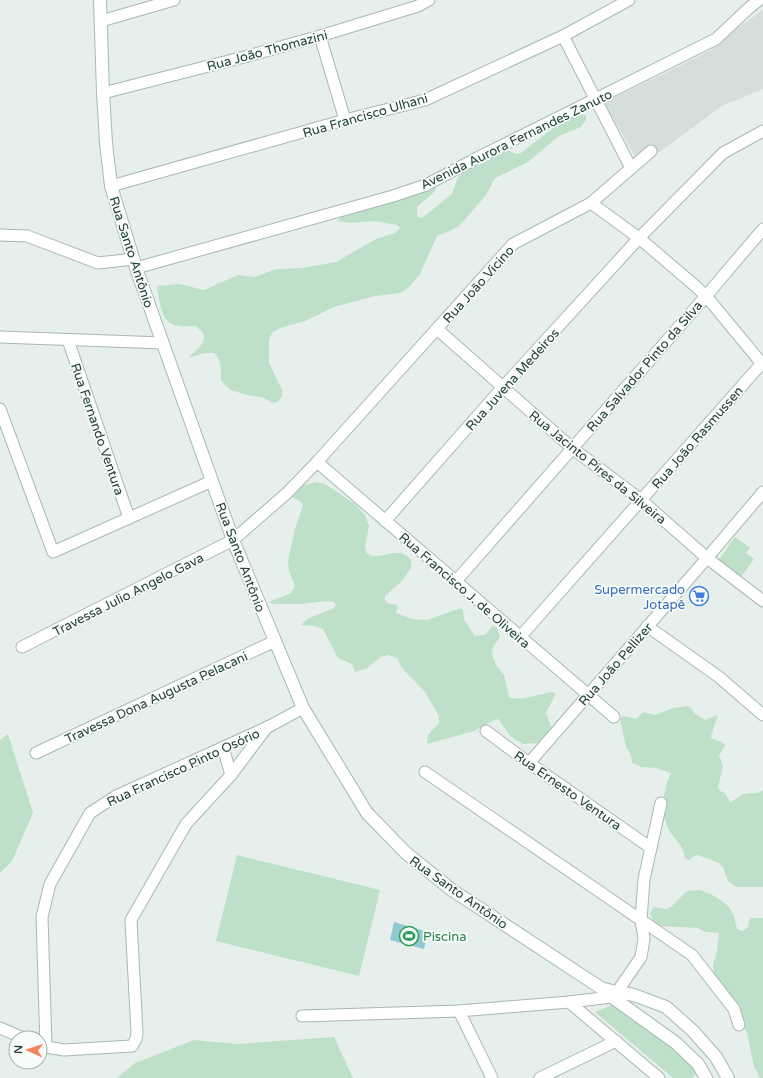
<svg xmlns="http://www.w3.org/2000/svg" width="763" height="1078" viewBox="0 0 763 1078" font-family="'Varela Round',sans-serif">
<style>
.built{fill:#d4dfda}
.green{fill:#bfe0c8}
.water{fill:#8ec9d4}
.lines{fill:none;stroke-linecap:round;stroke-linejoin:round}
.street-casing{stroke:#a8b8b2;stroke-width:13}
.secondary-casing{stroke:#a4bbb3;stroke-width:14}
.street{stroke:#fff;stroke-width:11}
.secondary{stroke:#fff;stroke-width:12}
.labels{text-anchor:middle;stroke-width:3.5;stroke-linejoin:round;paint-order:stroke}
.street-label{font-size:13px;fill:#24423a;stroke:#f7fbf9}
.shop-label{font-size:13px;fill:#366cbe;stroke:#f7fbf9;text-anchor:end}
.leisure-label{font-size:13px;fill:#27864d;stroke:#f7fbf9;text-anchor:start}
</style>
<rect width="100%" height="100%" fill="#e6efeb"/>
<polygon class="built" points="763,10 763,89 722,106 658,153 653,146 636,158 604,102 659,76 711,50 739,27"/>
<g class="green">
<path d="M579,114L586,115V120L581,127L559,136L528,162L495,178L486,195L460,225L452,230L437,236L420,274L406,290L400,293L375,296L334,307L305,321L280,328L273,332L269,339V363L282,390V396L278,402L272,403L262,397L247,395L231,390L221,381C221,371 222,360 214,353H204L188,358C194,352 208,342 203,333C201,331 198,328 196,326C189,326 180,327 174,325C160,320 159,298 157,286L179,284L204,290L238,275L255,277L276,269L302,268L336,262L376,239L395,233L400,228L397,225L374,221L351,223L337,221L341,217L406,197L438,184L435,191L417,207V216L422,218L452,194L458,177L467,169L483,163L496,152L504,148L516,154L521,153L562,121Z"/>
<path d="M292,482L301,486L316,482L325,484L355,504L365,515L369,526L365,547L367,554C369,554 371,556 374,556C388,557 399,546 411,560V568L403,580L385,596V600L387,603L398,605L396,613L412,619L427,620L461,608L463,610L464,620L475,636L485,635L492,626L497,627L500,637L493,647L492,654L496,665L504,675L509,697C517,702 541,694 550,692L555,693V695L546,713L552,729L551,734L537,743L523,744L510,736L499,720L496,719L474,731L427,744L428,735L439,723V716L425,692L402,668L397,658L388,655L381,657L367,668L355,672L352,664L338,658L323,629L314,626L301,625L307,619L334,608L336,605L334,602L326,601L302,604H273L269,602L291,593L295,586L289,571L288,561L295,529L303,505L300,501L288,495Z"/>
<polygon points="735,537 750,548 746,553 754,559 740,578 718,561"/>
<path d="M687,706L691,708L695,714L705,720L718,715L711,736L712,739L722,742L725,745L719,756L723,766L718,787L720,791L725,793L730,802C737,800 739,795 744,794C751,792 757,795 763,790V887H736L728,881L723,867L719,863L698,855L694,856L689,860L685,858C684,854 683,850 681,846C677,840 671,835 668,828C660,811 663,790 671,773L656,768L641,767L632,763L631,755L626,747L620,719L624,716L636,719L643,712L655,715L673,708Z"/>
<polygon points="8,734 33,813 12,861 0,873 0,740"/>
<polygon points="237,855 380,890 359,976 216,941"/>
<path d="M700,890C713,894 729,903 734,916C735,920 736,925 737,929L743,931L748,927L750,918H763V1078H760L754,1066L747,1033L714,973L713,965L717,951L719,933L705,932L698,928L661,926L653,921L650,913L654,907L665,909L670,908L687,891Z"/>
<polygon points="612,1005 652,1032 698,1071 692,1078 673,1078 595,1012"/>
<polygon points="334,1037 353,1078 117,1078 135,1063 194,1040 237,1044"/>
</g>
<polygon class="water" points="394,922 428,932 424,949 390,940"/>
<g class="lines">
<defs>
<g id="street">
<polyline points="101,21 174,0"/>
<polyline points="320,36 345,120"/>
<polyline points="563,36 631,168"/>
<polyline points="103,93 244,57 320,36 418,6 429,0"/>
<polyline points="111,186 345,120 425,100 563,36 629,0"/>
<polyline points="591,203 639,238 693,284 706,296 763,365"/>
<polyline points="0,235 27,236 98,263 134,259"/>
<polyline points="136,268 393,196 426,185 477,158 716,39 750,7 759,0"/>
<polyline points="437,329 572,448 641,500 707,558 763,601"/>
<polyline points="0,337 163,343"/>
<polyline points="68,340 129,518"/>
<polyline points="0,409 53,552 212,481"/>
<polyline points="317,462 614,717"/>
<polyline points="385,521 503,387 639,238 723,153 763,131"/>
<polyline points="456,581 706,296 763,229"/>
<polyline points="647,626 719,677 763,715"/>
<polyline points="520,637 763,362"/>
<polyline points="22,647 233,540 287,493 317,462 513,244 591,203 651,151"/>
<polyline points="486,731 529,763 651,848"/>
<polyline points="223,747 231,775"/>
<polyline points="36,753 275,641"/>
<polyline points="529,763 707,558 763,492"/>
<polyline points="425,772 692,955 734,1009 739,1025"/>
<polyline points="569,1002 659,1078"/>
<polyline points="459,1011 492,1078"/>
<polyline points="302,1016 459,1011 569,1002 612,997 617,992 641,957 644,939 641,920 644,879 661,803"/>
<polyline points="0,1028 23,1038"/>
<polyline points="40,1045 46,1047 64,1050 132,1046 136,1039 137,1033 131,920 186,824 231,775 267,727"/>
<polyline points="46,1047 42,917 50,884 90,813 116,796 268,727 303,708"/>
<polyline points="540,1078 616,1041"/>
</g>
<g id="secondary">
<polyline points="100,0 103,93 106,143 111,186 136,268 233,540 303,708 367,813 406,853 452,890 601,988 612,997 676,1043 698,1064 706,1078"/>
<polyline points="604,989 617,992 634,995 666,1007 693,1031 716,1057 728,1078"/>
</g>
</defs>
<use href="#street" class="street-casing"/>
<use href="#secondary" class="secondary-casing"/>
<use href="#street" class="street"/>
<use href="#secondary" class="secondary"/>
</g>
<defs>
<symbol id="supermarket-ring" viewBox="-11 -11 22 22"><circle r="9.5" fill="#f7fbf9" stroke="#3f7fe0" stroke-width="1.5"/><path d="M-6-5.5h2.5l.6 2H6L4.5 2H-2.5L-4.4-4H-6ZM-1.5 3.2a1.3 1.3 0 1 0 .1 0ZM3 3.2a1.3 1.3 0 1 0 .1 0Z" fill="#3f7fe0"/></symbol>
<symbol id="stadium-ring" viewBox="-11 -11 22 22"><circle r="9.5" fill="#f7fbf9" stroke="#2e9e5b" stroke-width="1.5"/><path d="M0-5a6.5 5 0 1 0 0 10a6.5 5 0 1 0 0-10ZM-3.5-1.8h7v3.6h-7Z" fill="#2e9e5b"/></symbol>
</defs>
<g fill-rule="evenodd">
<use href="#supermarket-ring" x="688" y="585" width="22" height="22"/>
<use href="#stadium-ring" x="398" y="925" width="22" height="22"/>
</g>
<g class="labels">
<g class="street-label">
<text transform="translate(267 50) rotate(-15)" y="5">Rua João Thomazini</text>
<text transform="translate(365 115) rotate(-16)" y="5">Rua Francisco Ulhani</text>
<text transform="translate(516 139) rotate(-26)" y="5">Avenida Aurora Fernandes Zanuto</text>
<text transform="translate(132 252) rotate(72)" y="5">Rua Santo Antônio</text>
<text transform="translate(478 284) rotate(-48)" y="5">Rua João Vicino</text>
<text transform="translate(644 366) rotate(-49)" y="5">Rua Salvador Pinto da Silva</text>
<text transform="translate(512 379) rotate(-48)" y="5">Rua Juvena Medeiros</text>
<text transform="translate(98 429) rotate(71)" y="5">Rua Fernando Ventura</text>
<text transform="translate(697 437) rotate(-49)" y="5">Rua João Rasmussen</text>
<text transform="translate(598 467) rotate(39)" y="5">Rua Jacinto Pires da Silveira</text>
<text transform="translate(241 557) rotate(69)" y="5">Rua Santo Antônio</text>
<text transform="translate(465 590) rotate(41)" y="5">Rua Francisco J. de Oliveira</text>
<text transform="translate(128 594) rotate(-27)" y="5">Travessa Julio Angelo Gava</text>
<text transform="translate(615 664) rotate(-49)" y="5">Rua João Pellizer</text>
<text transform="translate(156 697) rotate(-25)" y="5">Travessa Dona Augusta Pelacani</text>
<text transform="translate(183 767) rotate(-25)" y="5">Rua Francisco Pinto Osório</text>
<text transform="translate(568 790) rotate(35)" y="5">Rua Ernesto Ventura</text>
<text transform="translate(459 892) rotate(35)" y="5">Rua Santo Antônio</text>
</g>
<g class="shop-label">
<text x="685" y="594">Supermercado<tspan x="685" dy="15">Jotapê</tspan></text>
</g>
<g class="leisure-label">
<text x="423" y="941">Piscina</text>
</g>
</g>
<g transform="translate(28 1050) rotate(273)"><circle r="19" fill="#f7fbf9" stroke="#a3b1ad"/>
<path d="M0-3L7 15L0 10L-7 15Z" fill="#f4845f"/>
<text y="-6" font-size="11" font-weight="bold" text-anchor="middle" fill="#24423a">N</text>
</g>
</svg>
